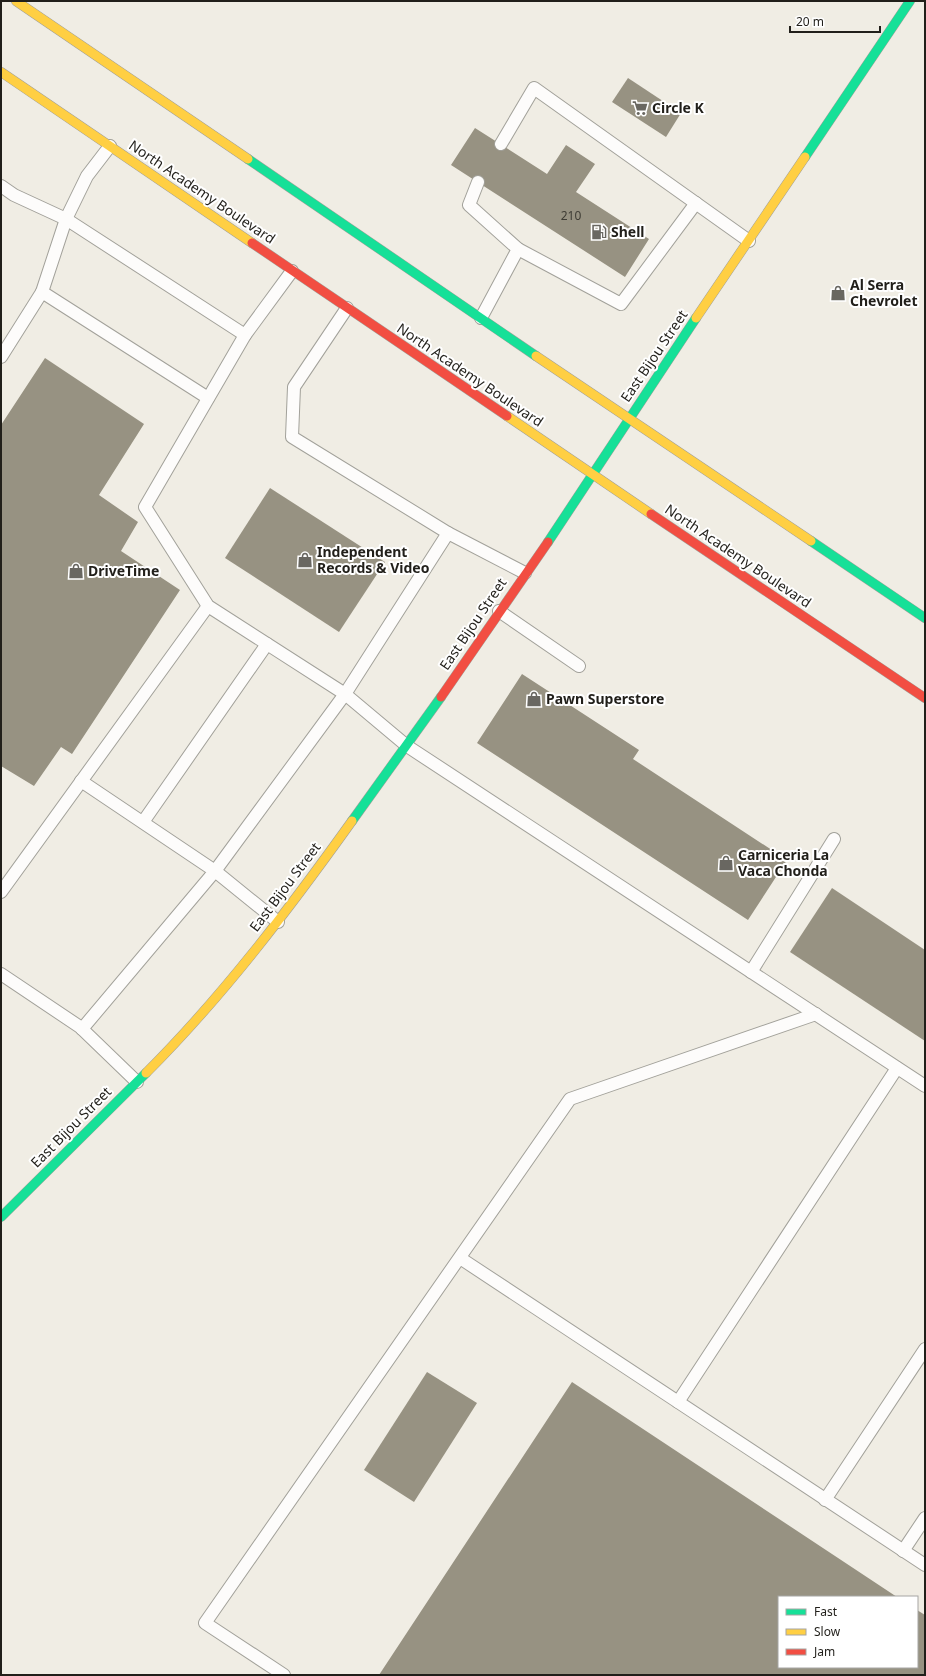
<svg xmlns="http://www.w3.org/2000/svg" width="926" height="1676" viewBox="0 0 926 1676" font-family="'Noto Sans',sans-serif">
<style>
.building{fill:#979282}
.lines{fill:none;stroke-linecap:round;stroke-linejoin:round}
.lane-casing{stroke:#a2a19a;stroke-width:14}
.fast-casing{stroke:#a2a19a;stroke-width:10}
.slow-casing{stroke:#a2a19a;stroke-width:10}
.jam-casing{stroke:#a2a19a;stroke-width:10}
.lane{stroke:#fdfcfb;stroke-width:12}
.fast{stroke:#16e098;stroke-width:9}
.slow{stroke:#ffcf43;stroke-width:9}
.jam{stroke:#f24e42;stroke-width:9}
.labels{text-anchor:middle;stroke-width:4;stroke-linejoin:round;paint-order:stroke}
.number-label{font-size:12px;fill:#3e3c34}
.poi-label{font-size:14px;font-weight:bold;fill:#211f1a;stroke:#fff;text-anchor:start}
.street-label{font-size:14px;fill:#211f1a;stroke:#fff}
</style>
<rect width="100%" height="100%" fill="#f0ede4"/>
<g class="building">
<polygon points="628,78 681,113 666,137 612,102"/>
<polygon points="475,128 547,174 566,145 595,164 576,192 649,239 625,277 451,165"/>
<polygon points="45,358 144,424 99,495 138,522 121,551 180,590 72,754 61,747 34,786 1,766 1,425"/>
<polygon points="270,488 385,562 339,632 225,558"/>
<polygon points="522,674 639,750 633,759 787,860 748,920 477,743"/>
<polygon points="832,888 925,950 925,1041 790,952"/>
<polygon points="427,1372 477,1403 414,1502 364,1470"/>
<polygon points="572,1382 897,1597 779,1597 779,1667 917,1667 917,1610 925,1615 925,1675 379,1675"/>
</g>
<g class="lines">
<defs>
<g id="lane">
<polyline points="501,144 534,88 749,241"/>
<polyline points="478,182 469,205 518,249 481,318"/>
<polyline points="1,186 14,195 66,219 87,176 110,146"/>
<polyline points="518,249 621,304 696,203"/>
<polyline points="42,292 66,219 245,335 292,271"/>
<polyline points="245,335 145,507 208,606 345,694 448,533 292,437 294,387 347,308"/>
<polyline points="1,357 42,292 208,398"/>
<polyline points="448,533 525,573"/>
<polyline points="499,611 579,666"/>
<polyline points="81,781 215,871 82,1029"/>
<polyline points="143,822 267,644"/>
<polyline points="1,892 208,606"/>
<polyline points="278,922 215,871 345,694 407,746 925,1086"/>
<polyline points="751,972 834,839"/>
<polyline points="1,974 80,1027 137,1082"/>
<polyline points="460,1258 925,1565"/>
<polyline points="678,1402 897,1068"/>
<polyline points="825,1500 925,1349"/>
<polyline points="903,1551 925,1518"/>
<polyline points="284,1675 205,1623 570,1099 816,1014"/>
</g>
<g id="fast">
<polyline points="805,157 910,1"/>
<polyline points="248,159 536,356"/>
<polyline points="811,541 925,618"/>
<polyline points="548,542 696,318"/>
<polyline points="352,821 441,697"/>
<polyline points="1,1217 146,1073"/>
</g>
<g id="slow">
<polyline points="16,1 248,159"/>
<polyline points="1,72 252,243"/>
<polyline points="696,318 805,157"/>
<polyline points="536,356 811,541"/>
<polyline points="507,416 651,514"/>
<path d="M146,1073C223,996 289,909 352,821"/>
</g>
<g id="jam">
<polyline points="252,243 507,416"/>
<polyline points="651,514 925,698"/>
<polyline points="441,697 548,542"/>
</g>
</defs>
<use href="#lane" class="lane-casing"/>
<use href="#fast" class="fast-casing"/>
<use href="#slow" class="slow-casing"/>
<use href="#jam" class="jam-casing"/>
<use href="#lane" class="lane"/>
<use href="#fast" class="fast"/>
<use href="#slow" class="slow"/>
<use href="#jam" class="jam"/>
</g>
<defs>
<symbol id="supermarket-bare" viewBox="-9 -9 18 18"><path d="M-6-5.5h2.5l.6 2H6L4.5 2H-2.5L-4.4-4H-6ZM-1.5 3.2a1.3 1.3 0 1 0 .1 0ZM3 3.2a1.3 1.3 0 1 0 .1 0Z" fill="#696761" stroke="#fff" stroke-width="2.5" paint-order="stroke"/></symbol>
<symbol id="fuel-bare" viewBox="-9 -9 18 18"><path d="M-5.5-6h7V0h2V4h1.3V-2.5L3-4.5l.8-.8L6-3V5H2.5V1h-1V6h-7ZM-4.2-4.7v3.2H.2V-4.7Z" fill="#696761" stroke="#fff" stroke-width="2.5" paint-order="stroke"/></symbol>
<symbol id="shop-bare" viewBox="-9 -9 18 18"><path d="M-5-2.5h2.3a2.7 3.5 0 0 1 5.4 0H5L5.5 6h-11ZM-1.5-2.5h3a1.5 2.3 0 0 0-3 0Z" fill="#696761" stroke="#fff" stroke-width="2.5" paint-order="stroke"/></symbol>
</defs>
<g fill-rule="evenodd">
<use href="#supermarket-bare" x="629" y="97" width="22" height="22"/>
<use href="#fuel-bare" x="588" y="221" width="22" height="22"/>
<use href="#shop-bare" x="827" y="282" width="22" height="22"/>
<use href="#shop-bare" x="294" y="549" width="22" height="22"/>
<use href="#shop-bare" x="65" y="560" width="22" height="22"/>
<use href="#shop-bare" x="523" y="688" width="22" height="22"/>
<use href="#shop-bare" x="715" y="852" width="22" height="22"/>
</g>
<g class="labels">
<g class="number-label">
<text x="571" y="220">210</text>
</g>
<g class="poi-label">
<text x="652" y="113">Circle K</text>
<text x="611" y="237">Shell</text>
<text x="850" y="290">Al Serra<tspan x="850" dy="16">Chevrolet</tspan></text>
<text x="317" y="557">Independent<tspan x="317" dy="16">Records &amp; Video</tspan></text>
<text x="88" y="576">DriveTime</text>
<text x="546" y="704">Pawn Superstore</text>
<text x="738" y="860">Carniceria La<tspan x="738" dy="16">Vaca Chonda</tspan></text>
</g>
<g class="street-label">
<text transform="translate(202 192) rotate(34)" y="5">North Academy Boulevard</text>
<text transform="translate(654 356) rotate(-56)" y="5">East Bijou Street</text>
<text transform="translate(470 375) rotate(34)" y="5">North Academy Boulevard</text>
<text transform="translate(738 556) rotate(34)" y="5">North Academy Boulevard</text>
<text transform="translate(473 624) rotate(-56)" y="5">East Bijou Street</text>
<text transform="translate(285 887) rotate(-53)" y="5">East Bijou Street</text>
<text transform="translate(71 1127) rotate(-45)" y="5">East Bijou Street</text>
</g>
</g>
<rect width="926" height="1676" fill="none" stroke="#211f1a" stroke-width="4"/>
<rect x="778" y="1596" width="140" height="72" fill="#ffffff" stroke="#a6a5a3"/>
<rect x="786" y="1609" width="20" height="6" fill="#16e098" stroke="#a6a5a3"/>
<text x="814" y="1616" font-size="12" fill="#211f1a">Fast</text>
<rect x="786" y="1629" width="20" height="6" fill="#ffcf43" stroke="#a6a5a3"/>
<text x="814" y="1636" font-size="12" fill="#211f1a">Slow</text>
<rect x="786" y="1649" width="20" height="6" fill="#f24e42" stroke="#a6a5a3"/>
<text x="814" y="1656" font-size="12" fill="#211f1a">Jam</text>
<path d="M790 26v6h90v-6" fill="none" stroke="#211f1a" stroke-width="2"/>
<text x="796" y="26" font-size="12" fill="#211f1a" stroke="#ffffff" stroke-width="3" paint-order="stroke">20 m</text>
</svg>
